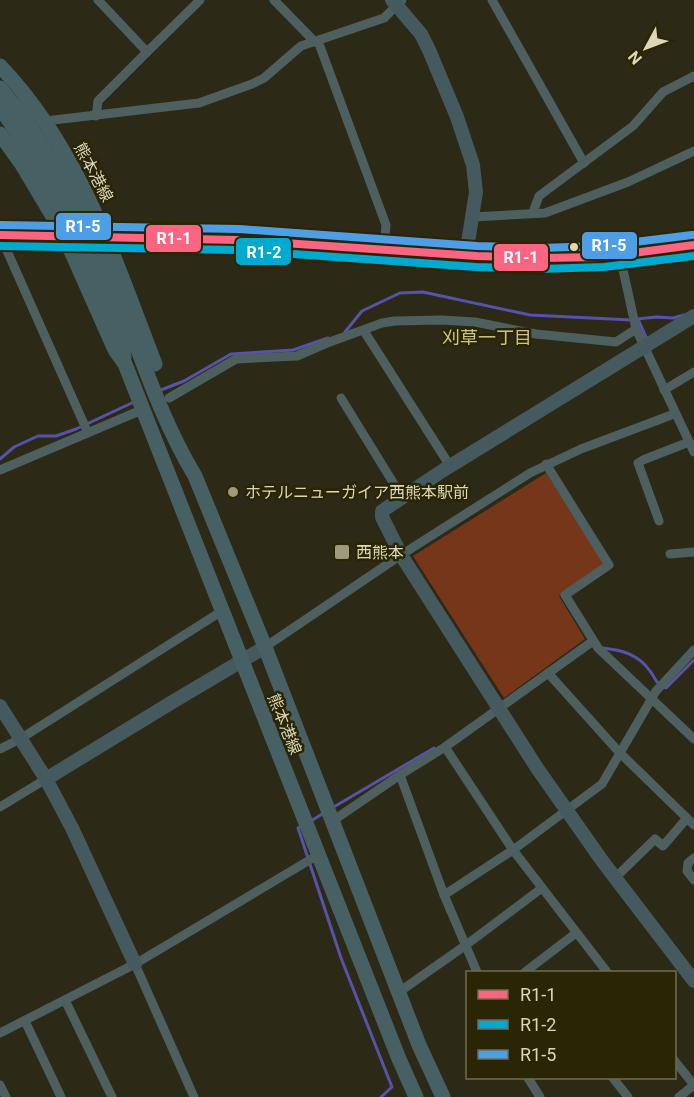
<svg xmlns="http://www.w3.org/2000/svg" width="694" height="1097" viewBox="0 0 694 1097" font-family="Roboto,'Noto Sans JP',sans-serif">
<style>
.green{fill:#75361a}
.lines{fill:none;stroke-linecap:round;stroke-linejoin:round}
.stream{stroke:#5653aa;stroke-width:3}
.street{stroke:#4d5f5f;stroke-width:9}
.secondary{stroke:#455a5e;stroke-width:14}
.primary{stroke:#466064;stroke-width:15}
.bus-1-casing{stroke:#2a2504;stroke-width:12}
.bus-2-casing{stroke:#2a2504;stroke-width:12}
.bus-3-casing{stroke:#2a2504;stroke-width:12}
.bus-1{stroke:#fa6682;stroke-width:8}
.bus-2{stroke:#00a9ce;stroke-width:8}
.bus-3{stroke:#4d9ee5;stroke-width:8}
.bus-dot{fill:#dbd7b8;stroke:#2a2504;stroke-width:2}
.poi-dot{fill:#9e9a7f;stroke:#2a2504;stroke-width:2}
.labels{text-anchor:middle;stroke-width:5;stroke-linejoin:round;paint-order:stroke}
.street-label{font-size:16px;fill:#dbd7b8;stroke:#2a2504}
.poi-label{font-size:16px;fill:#dbd7b8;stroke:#2a2504;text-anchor:start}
.neighbourhood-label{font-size:18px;fill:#cec585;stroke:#2a2504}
.line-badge{stroke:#2a2504;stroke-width:2}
.badge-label{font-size:16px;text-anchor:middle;font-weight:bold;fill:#fff}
</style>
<rect width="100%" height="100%" fill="#2c2916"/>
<polygon class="green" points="546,473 606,565 559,596 585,639 504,698 413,556"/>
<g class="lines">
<g class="stream">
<polyline points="637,319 656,317 673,318 684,315"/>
<polyline points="638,319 646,337"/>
<polyline points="345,332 362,311 400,293 423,292 530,315 631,320"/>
<polyline points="161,390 184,381 231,354 293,350 328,338"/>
<polyline points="0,459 14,447 38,436 56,436 76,429 134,402"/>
<path d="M602,648C622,650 638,654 650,671C657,680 654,682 666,688L694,660"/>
<polyline points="332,808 434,748"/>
<polyline points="311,821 322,814"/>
<polyline points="303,826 298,828 341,958 392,1087 381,1097"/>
</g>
<g class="street">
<polyline points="274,0 315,42"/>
<polyline points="492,0 584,163"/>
<polyline points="318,41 386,225 384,249"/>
<polyline points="147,52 200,0"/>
<polyline points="96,116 98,101 147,52 98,0"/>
<polyline points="45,121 199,103 252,84 264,78 301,46 384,18 402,0"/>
<polyline points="533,212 539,196 633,126 663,92 694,76"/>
<polyline points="472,217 545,213 628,182 694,151"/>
<polyline points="0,235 88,433"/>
<polyline points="620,256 636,329 694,452"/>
<polyline points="364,331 450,466"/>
<polyline points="664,390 694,372"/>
<polyline points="169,398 236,359 297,356 327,343 382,323 395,321 441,320 475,322 536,334 616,342 636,329"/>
<polyline points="341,398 402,497"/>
<polyline points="546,464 609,565 565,595 598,648 694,739"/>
<polyline points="0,470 144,409"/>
<polyline points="659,521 638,463 643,460 689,442"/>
<polyline points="670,554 694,552"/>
<polyline points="265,647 401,555 530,473 581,449 674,414"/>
<polyline points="548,673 619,752 694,825"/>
<polyline points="445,747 513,850 607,972"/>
<polyline points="0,749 20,739 222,611"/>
<polyline points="400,775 444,895 477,972"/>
<polyline points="0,807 46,779"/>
<polyline points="331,822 400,775 445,747 593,641"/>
<polyline points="694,858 688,863 687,871 694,880"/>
<polyline points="615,878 655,839 663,846 687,818"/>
<polyline points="444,895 513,850 602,784 656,691 694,650"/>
<polyline points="135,964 194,1097"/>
<polyline points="525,972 576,933"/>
<polyline points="399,992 466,945 542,888"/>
<polyline points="65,1000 112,1097"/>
<polyline points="25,1021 61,1097"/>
<polyline points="0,1033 135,964 318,855"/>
<polyline points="674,1060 694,1085"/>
<polyline points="528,1078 540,1097"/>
<polyline points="613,1078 628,1097"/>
<polyline points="0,1085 6,1097"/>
<polyline points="679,1097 694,1085"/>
</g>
<g class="secondary">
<polyline points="392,0 421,34 429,50 457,117 473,165 476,192 466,255"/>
<polyline points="0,235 73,235"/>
<polyline points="95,236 316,244 506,258 573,258 620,256 694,245"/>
<polyline points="694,316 442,471 382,511 382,517 401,555 537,768 603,862 694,981"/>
<polyline points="0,706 46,779 72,828 135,964"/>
<polyline points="46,779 174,701 265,647"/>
</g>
<g class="primary">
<path d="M0,66C80,150 114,258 155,364"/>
<path d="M0,88C6,97 14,104 20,112C52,157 79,205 101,255C133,328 154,408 195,476L265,647L419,1045L443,1097"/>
<path d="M0,108C36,157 66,212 92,267C106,296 122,325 124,358"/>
<polyline points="0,134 21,163 64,235 115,350 125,364 399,1059 416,1097"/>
</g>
<defs>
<polyline id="bus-1" points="0,235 238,240 477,256 540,258 603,257 694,245"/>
<polyline id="bus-2" points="0,246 238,250 476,267 540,269 604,267 694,256"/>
<polyline id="bus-3" points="0,225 239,229 477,246 540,248 602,246 692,235"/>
</defs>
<use href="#bus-1" class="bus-1-casing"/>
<use href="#bus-2" class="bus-2-casing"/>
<use href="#bus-3" class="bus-3-casing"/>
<use href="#bus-1" class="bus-1"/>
<use href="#bus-2" class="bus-2"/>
<use href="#bus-3" class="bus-3"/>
</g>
<circle class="bus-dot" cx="574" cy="247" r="5"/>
<g class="poi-dot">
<circle cx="233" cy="492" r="6"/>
<rect x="334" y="544" width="16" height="16" rx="3"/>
</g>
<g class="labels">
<g class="street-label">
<text transform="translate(94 172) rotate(62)" y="6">熊本港線</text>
<text transform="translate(285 724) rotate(68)" y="6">熊本港線</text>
</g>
<g class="poi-label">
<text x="245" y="498">ホテルニューガイア西熊本駅前</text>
<text x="356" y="558">西熊本</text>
</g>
<g class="neighbourhood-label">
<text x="487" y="344">刈草一丁目</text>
</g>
</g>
<g class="line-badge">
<rect x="55" y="212" width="57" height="29" rx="6" fill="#4d9ee5"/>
<rect x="145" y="224" width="57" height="29" rx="6" fill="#fa6682"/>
<rect x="581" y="231" width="57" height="29" rx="6" fill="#4d9ee5"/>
<rect x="235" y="237" width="57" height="29" rx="6" fill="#00a9ce"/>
<rect x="493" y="243" width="56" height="29" rx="6" fill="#fa6682"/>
</g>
<g class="badge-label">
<text x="83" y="232">R1-5</text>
<text x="174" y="244">R1-1</text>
<text x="609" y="251">R1-5</text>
<text x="264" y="258">R1-2</text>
<text x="521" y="263">R1-1</text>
</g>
<rect x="466" y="971" width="210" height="108" fill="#2a2504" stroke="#716c4c" stroke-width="1.5"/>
<rect x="478" y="990" width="30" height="9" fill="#fa6682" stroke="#716c4c" stroke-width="1.5"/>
<text x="520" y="1001" font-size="18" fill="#dbd7b8">R1-1</text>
<rect x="478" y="1020" width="30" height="9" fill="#00a9ce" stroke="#716c4c" stroke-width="1.5"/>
<text x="520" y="1031" font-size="18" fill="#dbd7b8">R1-2</text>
<rect x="478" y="1050" width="30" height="9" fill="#4d9ee5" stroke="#716c4c" stroke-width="1.5"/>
<text x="520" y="1061" font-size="18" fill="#dbd7b8">R1-5</text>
<g transform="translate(646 48) rotate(229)" stroke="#2a2504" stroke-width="4.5" paint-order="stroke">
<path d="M0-4.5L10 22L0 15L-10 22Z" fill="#dbd7b8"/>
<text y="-9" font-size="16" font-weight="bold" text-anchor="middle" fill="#dbd7b8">N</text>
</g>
</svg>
